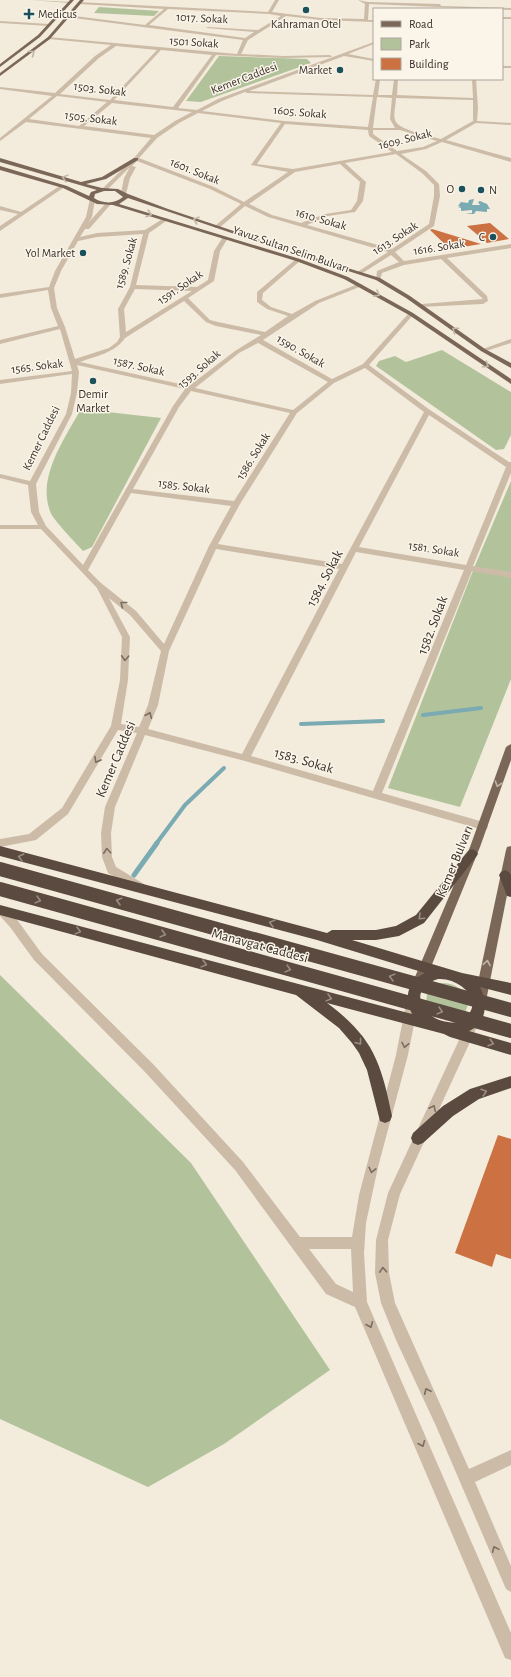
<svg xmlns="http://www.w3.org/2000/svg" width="511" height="1677" viewBox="0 0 511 1677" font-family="'Alegreya Sans',sans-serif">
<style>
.green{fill:#b2c39b}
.water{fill:#7aaab2}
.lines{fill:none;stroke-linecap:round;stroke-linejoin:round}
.stream-far1{stroke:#7aaab2;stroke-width:4}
.stream{stroke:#7aaab2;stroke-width:5}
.building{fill:#cb7142}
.minor{fill:#ccbca7;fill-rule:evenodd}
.major{fill:#7b6758;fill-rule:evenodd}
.highway{fill:#5a4a3f;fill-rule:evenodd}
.highway-bridge{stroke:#5a4a3f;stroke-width:14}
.oneway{stroke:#c1b5a8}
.oneway2{stroke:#7b6e61}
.oneway3{stroke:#9a8e83}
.poi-dot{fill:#1b515c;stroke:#faf4e9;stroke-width:1.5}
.labels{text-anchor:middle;stroke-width:3;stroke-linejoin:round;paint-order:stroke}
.far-poi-label{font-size:12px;fill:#382f28;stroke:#faf4e9;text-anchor:end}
.far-street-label{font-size:12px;fill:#382f28;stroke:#faf4e9}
.street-label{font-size:14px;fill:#382f28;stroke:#faf4e9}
</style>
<rect width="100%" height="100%" fill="#f3ebdc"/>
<g class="green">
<polygon points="99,7 159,11 154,16 94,13"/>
<polygon points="219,56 307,59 311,63 201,102 186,101"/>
<polygon points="442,350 511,392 511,435 504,449 496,450 376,366 379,361 395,356 406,362"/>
<path d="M81,409L161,418L92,547L83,551C76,543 52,519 50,511C37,477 65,438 81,409Z"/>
<polygon points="511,481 511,679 460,807 388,788 474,568"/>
<polygon points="0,975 191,1163 330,1370 224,1444 148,1487 0,1419"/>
<path d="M443,983C457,984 462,989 469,1002L465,1013L426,1005L427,993L436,984Z"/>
</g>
<polygon class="water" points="474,199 472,205 480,205 478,202 480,201 487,204 490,209 487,209 487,212 476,211 474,214 465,214 472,213 472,210 461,211 461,208 458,208 461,207 458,206 461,202 468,203 469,200"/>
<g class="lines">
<g class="stream-far1">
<polyline points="423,715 481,708"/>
<polyline points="301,724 383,721"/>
<polyline points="156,844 185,805 224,768"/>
</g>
<polyline class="stream" points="134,875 157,843"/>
</g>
<g class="building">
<polygon points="490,223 509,239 487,243 467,226"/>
<polygon points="432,229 481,244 450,249 430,230"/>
<polygon points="498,1135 511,1139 511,1259 496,1254 492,1267 455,1253"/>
</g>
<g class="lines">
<g class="minor">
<polygon points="30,0 72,2 70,3"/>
<path d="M275,0H279L272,12L321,18L364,19L365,4L358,0L368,2L440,4L441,6L511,8V10L369,4L368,20H374V22L321,20L286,16L248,40L241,54L284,56L330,55L332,57L284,58L216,55L178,108L197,110L218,99L374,42V44L348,54L374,59V61L344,56L249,91L373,95L376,79H380L378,95H392L394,79H398L397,95L473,98L472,79H476L478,108L477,121L511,123V125L476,123L446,140L511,158V162L442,142L426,149L401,154L426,171L439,184L440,196L434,226L395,252L404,261L511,244V248L447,258L487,296L488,301L483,304L420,307V305L422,304L483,299L441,259L404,265L382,273L380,280H376L377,271L399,262L391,255L361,274L356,273L388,252L268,217L245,206L219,228H215V226L241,204L210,189L137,161L132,166L136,167L130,178L126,194L121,193L124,178L130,167L107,190H103V188L134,158L151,138L26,122L0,141V138L52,96L0,89V87L55,93L95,56L111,45L49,39L48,37L237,54L243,40L66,17L67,15L145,25L164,9L79,4L78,2L268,12ZM168,9L269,14L281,16L258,30L208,27L206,28L254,32L245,38L149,25ZM116,46L157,50L110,100L60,94L99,58ZM161,50L212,55L173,107L114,100ZM245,92L247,93L373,97L368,127L284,121L202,111L222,101ZM57,96L107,102L79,126L29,119ZM377,97L392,98L390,119L395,128H373ZM396,98L473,100V121L441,139C431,136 397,130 395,120C393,114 396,105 396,98ZM112,103L192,112L175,121L154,135L84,126ZM198,113L281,123L251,165L288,172L244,202L214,187L139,158L157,138L179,123ZM285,124L368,130L369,136L392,152L293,169L257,164ZM373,130H400L437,141L423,147L397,151L373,134ZM396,154L422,173L434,185V196L429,224L392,249L307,225L328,216L355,212L363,201L366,182L345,163ZM340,164L360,182L357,201L351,210L325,214L301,223L272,215L249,204L295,172Z"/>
<rect x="502" y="17" width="9" height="2"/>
<polygon points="0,21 49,24 51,25 49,26 0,23"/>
<rect x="502" y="66" width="9" height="2"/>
<polygon points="61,185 66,186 0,231 0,226 18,214 0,210 0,206 21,212"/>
<path d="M90,199L95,200L92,217L88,223L106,203L111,204L89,229H85L80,237L97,233L145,230L164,218L169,219L149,233L136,285L197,287L208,280L214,251L223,237H227L228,238L220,251L214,281L188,298L210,320L218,322L265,332L288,316L267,309L257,302V292L296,259L301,260L263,293L262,300L271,307L292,314L315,301L358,284H362V286L319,303L263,340L332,379L363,364L409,313H413V315L369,365L430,410L509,462H511V473L473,566L511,572V578L472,571L382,793L487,823L488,826L487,829L483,830L245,761L145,735L115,807L111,833L112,857L116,867L144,884L145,887L144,890L140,891L108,873L102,857L101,833L105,807L137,733L118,730L68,814L36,840L0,847V839L29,834L62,808L111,726L120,680L122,637L97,588L41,529H0V525H38L31,512L28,485L0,478V474L30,481L66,414L71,393L72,374L0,384V380L72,371L60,329L0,344V340L58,326L51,308L48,290L0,298V294L49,287L55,271L86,217ZM143,234L130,287L118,309L120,337L117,342L109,348L75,359L65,327L57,308L54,288L61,271L78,241L97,237ZM135,289L192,291L126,332L124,309ZM184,301L206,322L216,326L261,335L235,351L189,386L80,362C96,356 115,353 125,338ZM258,343L328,382L293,410L195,388L239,353ZM77,365L185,389L173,406L83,565L46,526L39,512L36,484L72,414L77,393L79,372ZM365,368L424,412L342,564L218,544L240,504L297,413L334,383ZM191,391L290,413L234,501L133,489L179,407ZM429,415L506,467L466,565L359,547ZM131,493L231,506L209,546L164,644L136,611L101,583L88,570ZM216,549L339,569L242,754L148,729L158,705L169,651ZM356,552L464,570L373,791L251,756ZM109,598L130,615L161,651L148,705L139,727L121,724L128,680L130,637Z"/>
<polygon points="511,339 511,343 483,352 480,350"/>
<path d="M0,906L5,907L18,921L42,954L153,1064L243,1162L300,1237H352L359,1195L396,1055L407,999L409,996L413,994L417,996L419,999L408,1055L378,1167L366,1223L364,1253L367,1302L511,1633V1660L505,1658L355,1307L326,1294L235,1170L145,1072L34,960L10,927L0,916ZM309,1249H351L353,1292L336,1284Z"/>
<polygon points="470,1024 474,1025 476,1029 400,1194 388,1240 389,1273 395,1303 469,1469 511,1450 511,1465 475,1482 511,1566 511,1592 506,1589 436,1426 396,1340 381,1303 375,1273 376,1240 388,1193 466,1025"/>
</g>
<g class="major">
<polygon points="70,0 74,0 40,37 0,67 0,64 38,35"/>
<polygon points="80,0 84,0 50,39 0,76 0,73 48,37"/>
<path d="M0,158L81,182L102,177L134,158H138V160L106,179L86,184L102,188L118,189L128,194L168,209L287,249L282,250L128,198L119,204L300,259L348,277L413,313L511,379V384L409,315L344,279L296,261L113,205L97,204L63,188L0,170V166L67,186L89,196L91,192L97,190L0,162ZM104,191H115L123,197C115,204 103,204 94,198L95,194Z"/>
<polygon points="299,253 380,278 410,296 485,349 511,363 511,368 481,351 406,298 376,280 299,255"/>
<polygon points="511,744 511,760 480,847 424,984 422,987 418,989 414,987 412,984 470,847 506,747"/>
<polygon points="511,846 511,875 486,1001 484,1004 480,1006 476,1004 474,1001 506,850 507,847"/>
</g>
<g class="highway">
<path d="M0,846L327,933L332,930H376L396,926L416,915L468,851L472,849L476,851L478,854L476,857L424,923L399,936L376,940H352L462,973L511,983V995L480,987C488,1002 487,1024 469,1031L511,1043V1055L450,1037L444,1034L327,1003C373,1037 381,1062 392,1116L390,1121L385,1123L380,1121L367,1070L359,1053L352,1043L339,1028L296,995L0,915V905L412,1014C404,998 407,981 425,973L317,940L0,856ZM438,979C458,977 486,1000 465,1018C460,1023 454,1023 448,1022C422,1019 406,989 438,979Z"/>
<polygon points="505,870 509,872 511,875 511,897 507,896 499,875 501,872"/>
<polygon points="511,1076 511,1088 479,1099 453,1116 423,1143 418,1145 413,1143 411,1138 413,1133 443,1106 470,1089"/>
</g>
<g class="highway-bridge">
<polyline points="0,869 511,1010"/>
<polyline points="0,889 511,1031"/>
</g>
</g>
<defs><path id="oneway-chevron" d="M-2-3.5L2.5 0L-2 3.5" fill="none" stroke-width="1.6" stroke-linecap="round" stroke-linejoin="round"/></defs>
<g class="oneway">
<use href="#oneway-chevron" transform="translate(32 53) rotate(-37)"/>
<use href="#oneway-chevron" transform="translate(65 178) rotate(-165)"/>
<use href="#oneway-chevron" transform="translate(149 214) rotate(17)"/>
<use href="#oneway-chevron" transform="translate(196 220) rotate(-161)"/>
<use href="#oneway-chevron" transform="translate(377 294) rotate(29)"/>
<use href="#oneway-chevron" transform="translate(455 330) rotate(-145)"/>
<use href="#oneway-chevron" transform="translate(486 365) rotate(34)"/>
<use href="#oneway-chevron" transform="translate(498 784) rotate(109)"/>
<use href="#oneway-chevron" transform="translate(487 963) rotate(-79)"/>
</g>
<g class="oneway2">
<use href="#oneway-chevron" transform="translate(123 604) rotate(-142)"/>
<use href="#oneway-chevron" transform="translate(125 658) rotate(93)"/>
<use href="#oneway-chevron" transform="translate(149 715) rotate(-67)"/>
<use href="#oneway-chevron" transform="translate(97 760) rotate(119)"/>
<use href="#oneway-chevron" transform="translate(107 851) rotate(-95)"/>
<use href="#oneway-chevron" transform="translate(405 1045) rotate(101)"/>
<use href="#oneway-chevron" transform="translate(433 1108) rotate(-64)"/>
<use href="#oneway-chevron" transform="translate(372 1170) rotate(104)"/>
<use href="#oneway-chevron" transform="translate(383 1270) rotate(-93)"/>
<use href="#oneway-chevron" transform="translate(370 1325) rotate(67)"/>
<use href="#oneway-chevron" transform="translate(427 1391) rotate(-115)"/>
<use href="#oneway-chevron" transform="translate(422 1444) rotate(67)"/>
<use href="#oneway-chevron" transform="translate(495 1549) rotate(-114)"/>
</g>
<g class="oneway3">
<use href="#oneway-chevron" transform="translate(21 857) rotate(-166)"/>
<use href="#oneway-chevron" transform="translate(38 900) rotate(15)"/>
<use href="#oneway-chevron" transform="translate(119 901) rotate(-165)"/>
<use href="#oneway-chevron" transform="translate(421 917) rotate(137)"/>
<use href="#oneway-chevron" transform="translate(272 923) rotate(-165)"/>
<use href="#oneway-chevron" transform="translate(78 931) rotate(15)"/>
<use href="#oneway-chevron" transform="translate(163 934) rotate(15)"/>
<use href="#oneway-chevron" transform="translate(204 964) rotate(15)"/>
<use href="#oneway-chevron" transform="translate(288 969) rotate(15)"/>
<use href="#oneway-chevron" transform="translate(392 977) rotate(-165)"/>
<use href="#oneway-chevron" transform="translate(329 998) rotate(15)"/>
<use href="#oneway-chevron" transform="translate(440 1011) rotate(15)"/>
<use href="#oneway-chevron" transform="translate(359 1042) rotate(52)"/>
<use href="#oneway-chevron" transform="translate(491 1043) rotate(16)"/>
<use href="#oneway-chevron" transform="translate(484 1092) rotate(-17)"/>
</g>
<g class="poi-dot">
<circle cx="306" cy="10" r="4"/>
<path d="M27 8h4v4h4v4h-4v4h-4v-4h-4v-4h4z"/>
<circle cx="340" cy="70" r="4"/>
<circle cx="462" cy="189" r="4"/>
<circle cx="481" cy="190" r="4"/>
<circle cx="493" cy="237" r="4"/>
<circle cx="83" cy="253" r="4"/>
<circle cx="93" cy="381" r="4"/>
</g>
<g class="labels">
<g class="far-poi-label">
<text x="38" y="18" text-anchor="start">Medicus</text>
<text x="306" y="28" text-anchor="middle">Kahraman Otel</text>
<text x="332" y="74">Market</text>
<text x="454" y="193">O</text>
<text x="489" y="194" text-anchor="start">N</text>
<text x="485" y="241">C</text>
<text x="75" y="257">Yol Market</text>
<text x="93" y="398" text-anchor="middle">Demir<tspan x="93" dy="14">Market</tspan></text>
</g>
<g class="far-street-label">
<text transform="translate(202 18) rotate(3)" y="4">1017. Sokak</text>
<text transform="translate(194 42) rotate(4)" y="4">1501 Sokak</text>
<text transform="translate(244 78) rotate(-21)" y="4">Kemer Caddesi</text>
<text transform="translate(100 89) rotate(7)" y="4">1503. Sokak</text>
<text transform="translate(300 112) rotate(5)" y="4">1605. Sokak</text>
<text transform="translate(91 118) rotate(7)" y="4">1505. Sokak</text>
<text transform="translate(405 139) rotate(-14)" y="4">1609. Sokak</text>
<text transform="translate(195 171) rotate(22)" y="4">1601. Sokak</text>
<text transform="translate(321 219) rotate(16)" y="4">1610. Sokak</text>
<text transform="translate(395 238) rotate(-33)" y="4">1613. Sokak</text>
<text transform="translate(439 247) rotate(-9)" y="4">1616. Sokak</text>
<text transform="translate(291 249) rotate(19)" y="4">Yavuz Sultan Selim Bulvarı</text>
<text transform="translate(126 263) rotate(-74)" y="4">1589. Sokak</text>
<text transform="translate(180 287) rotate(-34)" y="4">1591. Sokak</text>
<text transform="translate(301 351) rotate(30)" y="4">1590. Sokak</text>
<text transform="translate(37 366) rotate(-7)" y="4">1565. Sokak</text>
<text transform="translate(139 366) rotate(13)" y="4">1587. Sokak</text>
<text transform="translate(199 369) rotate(-41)" y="4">1593. Sokak</text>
<text transform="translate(41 438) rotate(-64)" y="4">Kemer Caddesi</text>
<text transform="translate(253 456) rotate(-58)" y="4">1586. Sokak</text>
<text transform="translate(184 486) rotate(7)" y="4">1585. Sokak</text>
<text transform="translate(434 549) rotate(9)" y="4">1581. Sokak</text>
</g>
<g class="street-label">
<text transform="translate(324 578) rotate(-62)" y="5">1584. Sokak</text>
<text transform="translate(432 625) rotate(-69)" y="5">1582. Sokak</text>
<text transform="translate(115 759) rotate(-67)" y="5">Kemer Caddesi</text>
<text transform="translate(304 760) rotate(16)" y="5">1583. Sokak</text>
<text transform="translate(454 861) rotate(-68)" y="5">Kemer Bulvarı</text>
<text transform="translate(260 945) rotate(15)" y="5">Manavgat Caddesi</text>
</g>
</g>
<rect x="373" y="8" width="130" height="72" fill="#faf4e9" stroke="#aca59c"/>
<rect x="381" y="21" width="20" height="6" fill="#7b6758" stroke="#aca59c"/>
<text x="409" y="28" font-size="12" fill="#382f28">Road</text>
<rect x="381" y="38" width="20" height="12" fill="#b2c39b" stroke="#aca59c"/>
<text x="409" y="48" font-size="12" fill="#382f28">Park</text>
<rect x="381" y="58" width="20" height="12" fill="#cb7142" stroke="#aca59c"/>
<text x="409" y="68" font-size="12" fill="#382f28">Building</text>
</svg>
